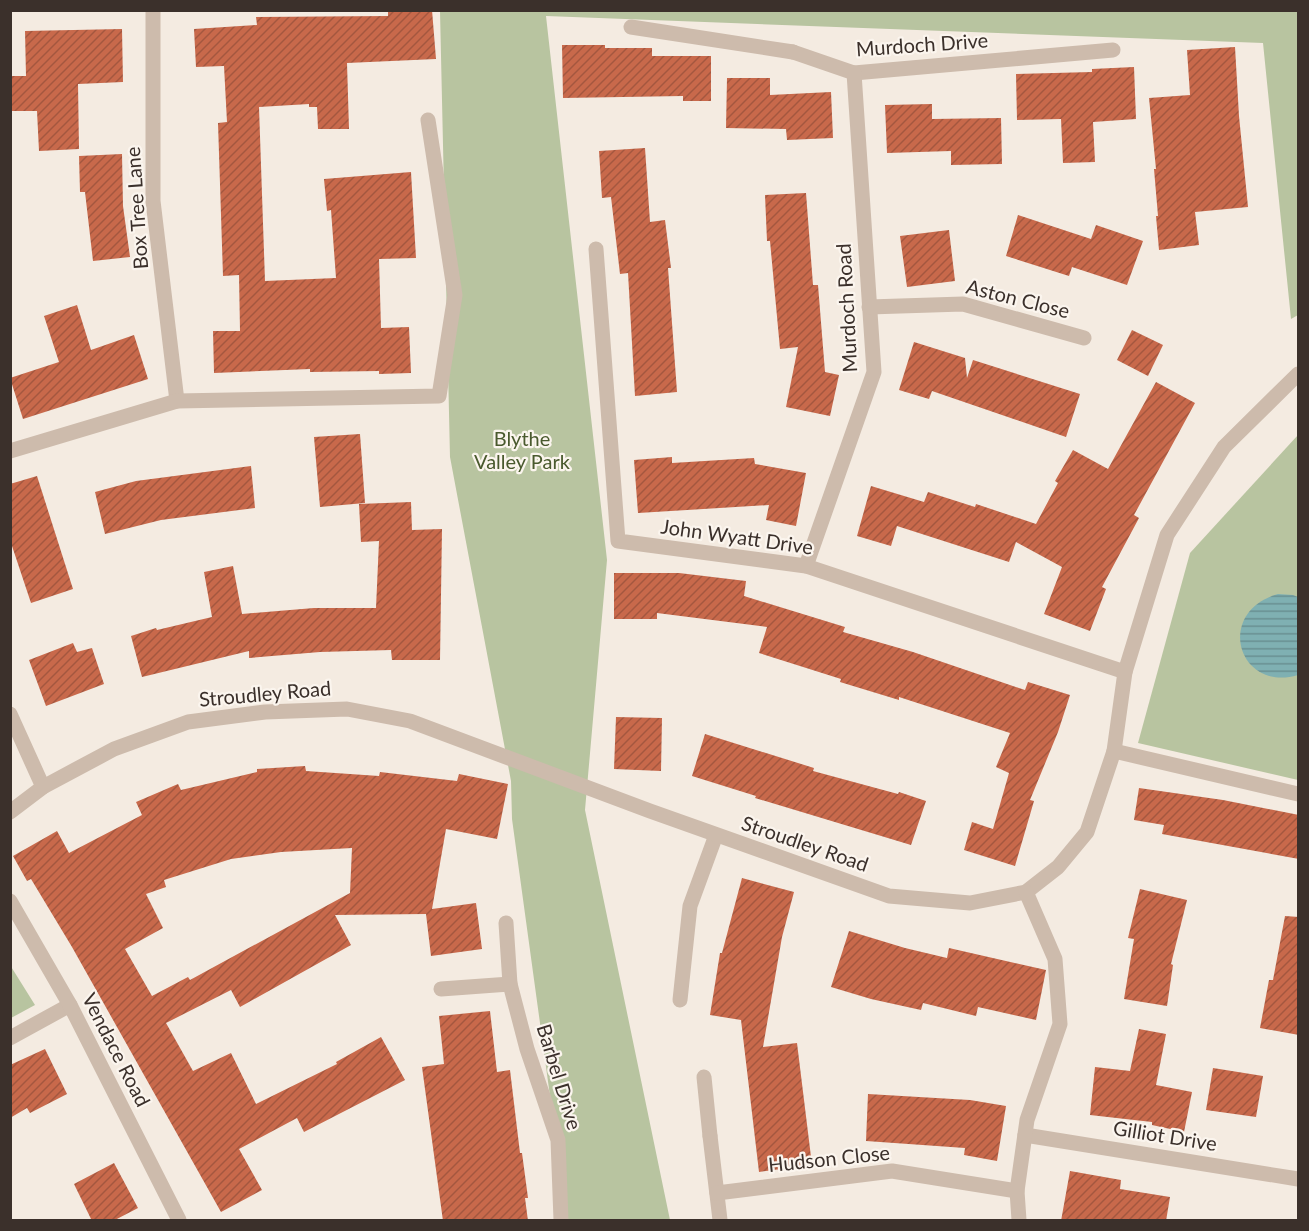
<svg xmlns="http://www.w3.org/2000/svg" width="1309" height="1231" viewBox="0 0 1309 1231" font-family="Lato,sans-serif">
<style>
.green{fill:#b8c4a0}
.water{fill:url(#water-rules)}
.building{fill:url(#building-hatch);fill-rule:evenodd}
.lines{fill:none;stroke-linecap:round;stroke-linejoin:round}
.service{stroke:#cdbbac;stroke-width:15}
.minor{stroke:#cdbbac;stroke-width:15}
.labels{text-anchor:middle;stroke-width:4.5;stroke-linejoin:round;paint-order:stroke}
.street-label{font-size:20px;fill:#3b302b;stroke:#fbf5ee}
.park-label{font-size:20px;fill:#4a5a2e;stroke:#fbf5ee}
</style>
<defs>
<pattern id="water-rules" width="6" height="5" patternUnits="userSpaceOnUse" patternTransform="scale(1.5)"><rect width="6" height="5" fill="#7fb0b2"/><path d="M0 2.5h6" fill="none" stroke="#699091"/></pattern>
<pattern id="building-hatch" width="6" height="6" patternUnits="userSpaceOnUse" patternTransform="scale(1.5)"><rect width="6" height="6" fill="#c8694b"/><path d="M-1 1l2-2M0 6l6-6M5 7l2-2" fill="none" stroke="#a4573f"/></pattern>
</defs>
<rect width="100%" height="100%" fill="#f4ebe1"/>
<g class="green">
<polygon points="440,11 1298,11 1298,315 1291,319 1263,43 546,16 607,560 585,810 670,1220 567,1220 512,819 511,781 450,457"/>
<polygon points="1298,435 1298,780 1138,743 1190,553"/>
<polygon points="10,965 35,1005 11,1018 10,1018"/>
</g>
<path class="water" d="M1278,594L1293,595L1298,597V675C1238,693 1214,612 1278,594Z"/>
<g class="building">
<polygon points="388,10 432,10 436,59 347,63 349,129 318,129 317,107 309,107 309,104 259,107 265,281 336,278 331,210 327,211 324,179 411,172 416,258 379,259 381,328 409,327 411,373 379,374 379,371 310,372 310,369 214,373 213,331 240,331 239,275 223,276 218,123 227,122 224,66 196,67 194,29 257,25 256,17 388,16"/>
<polygon points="122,29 123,82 78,84 79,149 39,151 37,111 10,111 10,76 26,76 25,31"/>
<polygon points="562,45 605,45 605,48 652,48 652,56 711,56 711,101 683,101 683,96 563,98"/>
<polygon points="1235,47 1239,116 1248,207 1195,212 1199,245 1159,250 1156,216 1158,216 1154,169 1156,169 1149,98 1190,95 1187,50"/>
<polygon points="1134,67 1136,119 1093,122 1095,162 1063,163 1061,119 1017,120 1016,74 1092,72 1092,69"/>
<polygon points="727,78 770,78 770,95 831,92 833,138 787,140 786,129 726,128"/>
<polygon points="932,104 932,119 1001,118 1002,164 951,165 951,151 887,153 885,105"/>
<polygon points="645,148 650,222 665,220 671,268 668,268 677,392 635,396 628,273 620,274 611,197 602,198 599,151"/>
<polygon points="122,154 123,206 130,257 93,261 85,192 80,192 79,156"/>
<polygon points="806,193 813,285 818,285 825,372 839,375 830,416 786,407 798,347 780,349 770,241 767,241 765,195"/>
<polygon points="1018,215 1091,239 1096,225 1143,241 1127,285 1072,267 1069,276 1006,256"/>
<polygon points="949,230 955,281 907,287 900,236"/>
<polygon points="77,305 91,350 134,335 148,379 23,419 10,378 59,362 44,316"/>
<polygon points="1132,330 1163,345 1148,376 1117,360"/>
<polygon points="914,342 965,358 967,378 973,360 1080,394 1066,437 932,391 929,399 899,390"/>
<polygon points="1156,382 1195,403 1134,515 1139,518 1102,587 1106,589 1090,631 1044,614 1062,567 1016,542 1009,562 897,526 891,546 857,536 871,486 924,502 928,492 975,507 976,504 1036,524 1058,483 1055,481 1073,450 1108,469"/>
<polygon points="360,434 365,503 320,507 314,437"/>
<polygon points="672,457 672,463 754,458 755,464 806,473 796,526 766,520 769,505 638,513 634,460"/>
<polygon points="251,466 255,508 161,520 105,534 95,492 136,481"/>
<polygon points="37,476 73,589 31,603 10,540 10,484"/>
<polygon points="411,502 412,530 442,529 440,660 392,660 391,650 320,652 249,658 249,651 142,677 131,636 156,628 157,630 212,617 204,572 233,566 242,614 314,608 376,608 379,541 361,542 359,504"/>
<polygon points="614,573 679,573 746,581 744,596 845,627 843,632 913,652 1025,690 1028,682 1070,695 1058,732 1030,800 1034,801 1015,866 964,850 972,822 993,829 1009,773 996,767 1010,733 899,697 899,700 840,682 841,679 759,653 767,627 657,613 657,619 614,619"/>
<polygon points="73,643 77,652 92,648 104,684 46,706 29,660"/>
<polygon points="616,717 662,718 661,771 614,769"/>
<polygon points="705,734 814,768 813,771 898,794 899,792 926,801 911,845 755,798 756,796 692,776"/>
<path d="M305,766L306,771L379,776L380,772L457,781L459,774L508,784L497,839L446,829L432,909L476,903L482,949L431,956L426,914L335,915L351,945L240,1007L231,990L166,1023L193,1071L231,1053L256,1104L337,1064L336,1062L381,1037L405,1080L304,1132L297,1118L239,1149L262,1190L221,1212L72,947L31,879L27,881L13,856L57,831L69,853L142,815L136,802L178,784L181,790L257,772V769ZM352,848L350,893L190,980L188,977L152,996L125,949L163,928L146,894L166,887L164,880L231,859L281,852Z"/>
<polygon points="1139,788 1223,800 1299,815 1299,859 1162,834 1164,825 1134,820"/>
<polygon points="742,878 794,892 782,937 763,1047 797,1043 812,1165 759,1172 741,1020 710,1015 720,953 722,953"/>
<polygon points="1140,889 1187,900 1171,964 1173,965 1167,1006 1124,999 1134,939 1128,938"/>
<polygon points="1285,916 1299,917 1299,1035 1260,1028 1269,980 1273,980"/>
<polygon points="849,931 905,948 947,958 949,948 1046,970 1036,1020 978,1007 976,1016 923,1003 921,1010 871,999 831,987"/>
<polygon points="490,1011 497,1072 510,1070 520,1153 522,1153 528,1198 525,1198 528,1221 443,1221 422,1067 444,1064 439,1016"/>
<polygon points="1139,1029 1166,1034 1156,1085 1192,1092 1184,1132 1152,1125 1152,1122 1090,1115 1095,1067 1130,1071"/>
<polygon points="45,1049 67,1094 30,1113 27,1108 10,1118 10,1065"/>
<polygon points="1213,1068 1263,1076 1256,1117 1206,1110"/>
<polygon points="868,1094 970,1100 1006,1106 997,1161 964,1155 965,1148 866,1141"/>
<polygon points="114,1163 138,1208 113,1221 92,1221 74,1184"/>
<polygon points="1070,1171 1121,1180 1120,1189 1170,1197 1166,1221 1061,1221"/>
</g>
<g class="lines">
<g class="service">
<polyline points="631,27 793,52"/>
<polyline points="854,73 1113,50"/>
<polyline points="680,1000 690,906 716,835"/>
<polyline points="10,1038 70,1005"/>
<polyline points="704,1077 710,1136"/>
</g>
<g class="minor">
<polyline points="153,10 153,201 177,401"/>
<polyline points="793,52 854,73 874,372 806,566"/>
<polyline points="596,249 618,541 806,566 1125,672"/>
<polyline points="869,307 963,304 1084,338"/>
<polyline points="10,451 177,401 439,396 455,295 428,120"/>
<polyline points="10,714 43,787"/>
<polyline points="1114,751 1298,794"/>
<polyline points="10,812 43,787 114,749 188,722 265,712 347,709 410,721 650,811 889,896 970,903 1026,892 1058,867 1087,832 1114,751 1125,672 1167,535 1224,447 1298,374"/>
<polyline points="10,901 70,1005 179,1220"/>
<polyline points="506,923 510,984 527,1049 558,1140 561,1220"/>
<polyline points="441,989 510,984"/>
<polyline points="1025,1135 1298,1179"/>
<polyline points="710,1136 720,1220"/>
<polyline points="717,1193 892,1171 1017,1191"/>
<polyline points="1019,1220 1017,1191 1027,1120 1060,1024 1055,959 1026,892"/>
</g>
</g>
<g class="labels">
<g class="street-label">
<text transform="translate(922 45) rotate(-4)" y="7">Murdoch Drive</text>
<text transform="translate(137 208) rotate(-94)" y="7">Box Tree Lane</text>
<text transform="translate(1018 299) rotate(14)" y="7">Aston Close</text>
<text transform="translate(847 308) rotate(-93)" y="7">Murdoch Road</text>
<text transform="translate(737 537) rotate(8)" y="7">John Wyatt Drive</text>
<text transform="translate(265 694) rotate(-5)" y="7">Stroudley Road</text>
<text transform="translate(805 844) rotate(19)" y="7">Stroudley Road</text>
<text transform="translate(116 1050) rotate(63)" y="7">Vendace Road</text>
<text transform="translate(559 1077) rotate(73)" y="7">Barbel Drive</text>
<text transform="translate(1165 1136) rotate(9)" y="7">Gilliot Drive</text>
<text transform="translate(829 1159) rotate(-6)" y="7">Hudson Close</text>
</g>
<g class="park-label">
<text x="522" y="446">Blythe<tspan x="522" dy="23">Valley Park</tspan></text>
</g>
</g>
<rect width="1309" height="1231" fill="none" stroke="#3b302b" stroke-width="24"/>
</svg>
